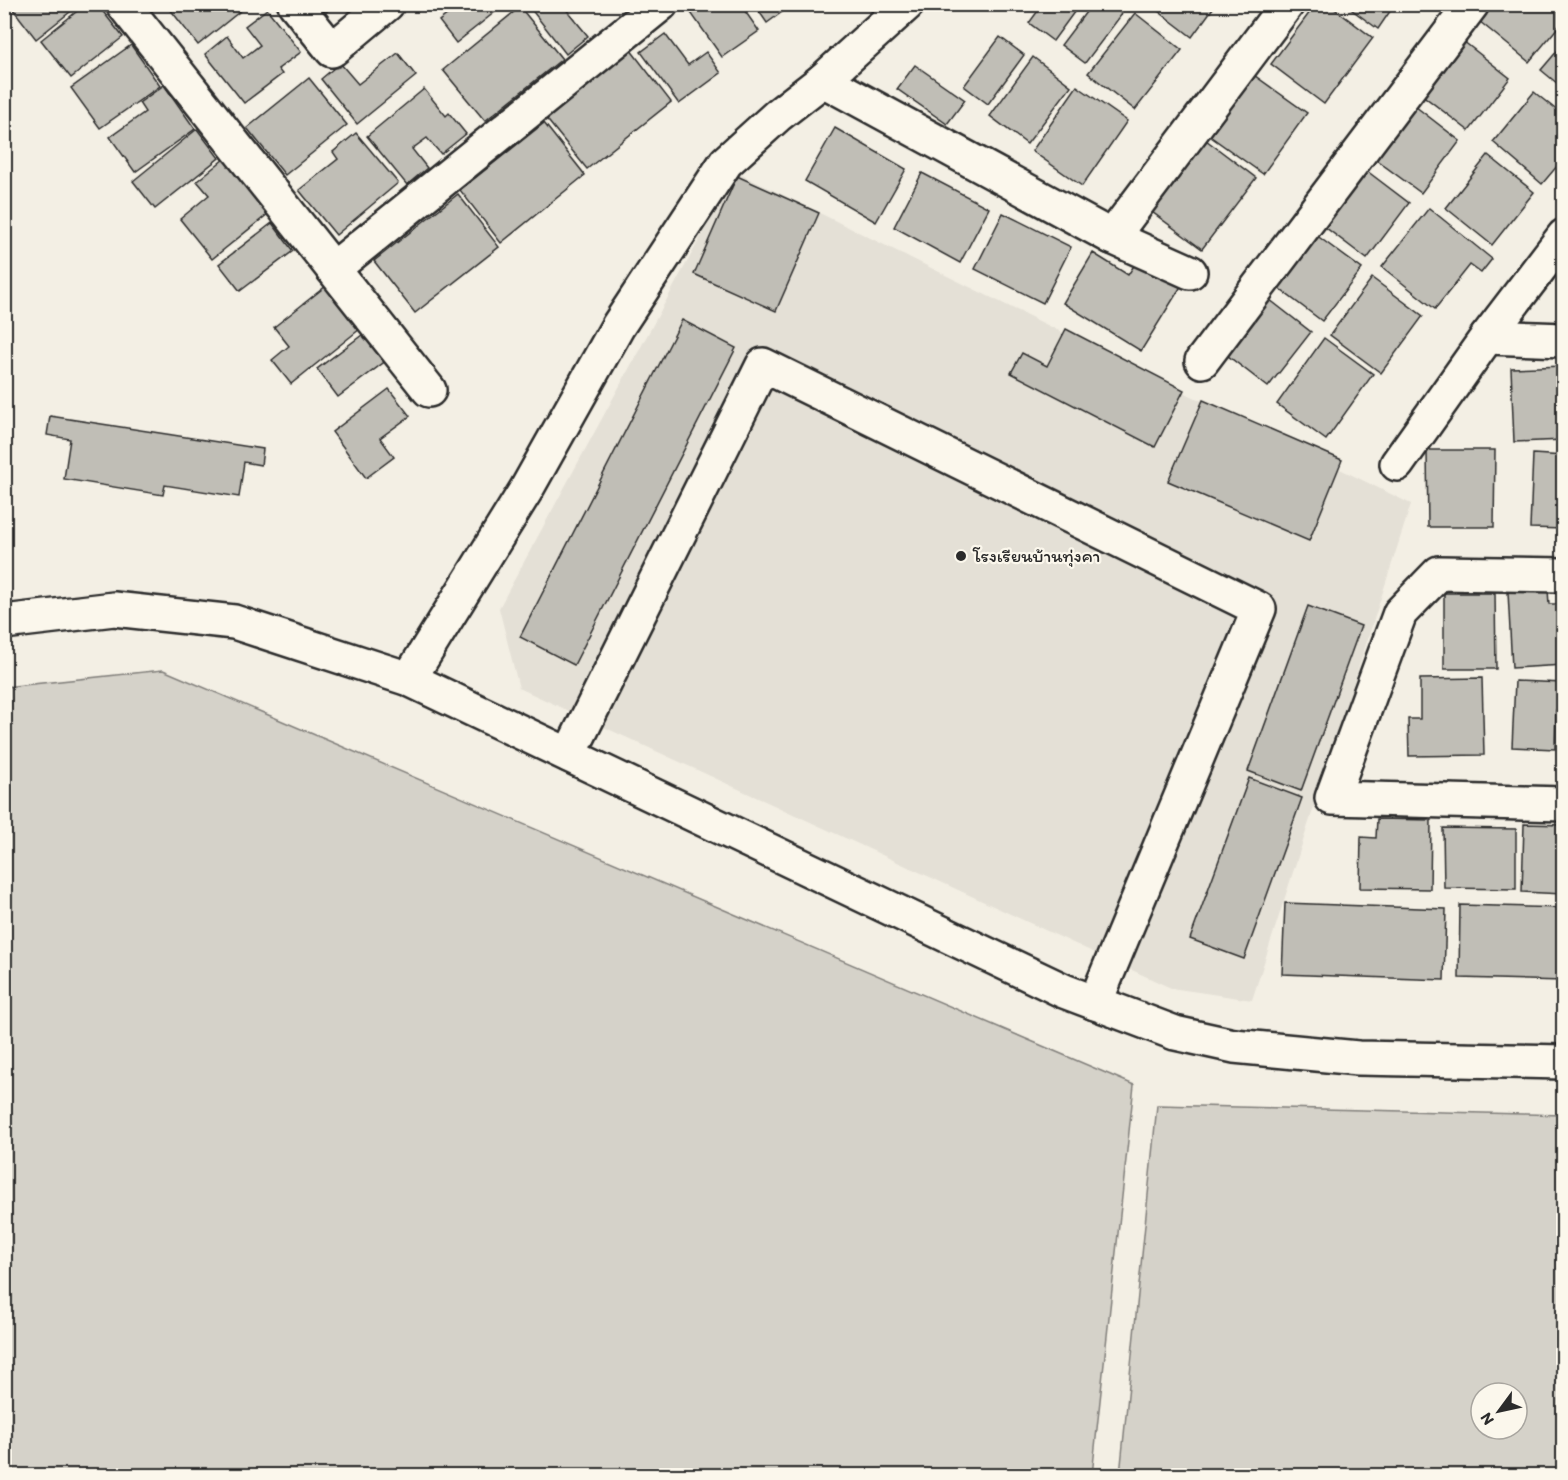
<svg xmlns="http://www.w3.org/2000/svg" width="1568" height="1480" viewBox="0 0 1568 1480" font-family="Itim,'Playpen Sans Thai',sans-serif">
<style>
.built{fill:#e4e0d6}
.green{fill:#d5d2c9;stroke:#807e7a;stroke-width:1.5;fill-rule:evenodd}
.building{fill:#c0beb6;stroke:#2b2b2b;stroke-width:1.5}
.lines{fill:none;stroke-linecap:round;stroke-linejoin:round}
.minor-casing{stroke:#2b2b2b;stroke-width:38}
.minor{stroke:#fbf7ec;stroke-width:33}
.poi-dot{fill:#2b2b2b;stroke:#fbf7ec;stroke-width:2}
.labels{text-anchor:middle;stroke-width:4.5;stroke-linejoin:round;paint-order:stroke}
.poi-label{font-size:18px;fill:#2b2b2b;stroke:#fbf7ec;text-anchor:start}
</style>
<rect width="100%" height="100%" fill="#f3efe4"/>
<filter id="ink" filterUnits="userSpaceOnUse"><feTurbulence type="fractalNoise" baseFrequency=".0167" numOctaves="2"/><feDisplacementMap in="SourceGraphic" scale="12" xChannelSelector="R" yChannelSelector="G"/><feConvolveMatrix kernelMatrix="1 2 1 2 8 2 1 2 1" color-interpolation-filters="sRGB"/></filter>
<g filter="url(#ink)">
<polygon class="built" points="736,172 1411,504 1252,1000 1171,988 519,688 499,608"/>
<g class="green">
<polygon points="163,670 1134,1085 1092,1475 5,1475 5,687"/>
<path d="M1157,1105L1563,1115V1475H1120ZM1481,1393H1517V1429H1481Z"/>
</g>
<g class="building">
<polygon points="9,4 80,4 36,39"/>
<polygon points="86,4 97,4 123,37 71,78 41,40"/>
<polygon points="166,4 249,4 198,45"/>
<polygon points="318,4 336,4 325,13"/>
<polygon points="461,4 505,4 456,43 439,21"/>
<polygon points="527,4 570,4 565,8 588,36 566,54"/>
<polygon points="696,4 740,4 759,31 722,57 689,10"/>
<polygon points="754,4 793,4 767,23"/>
<polygon points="1043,4 1080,4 1053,41 1029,23"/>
<polygon points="1092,4 1109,4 1122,14 1085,63 1061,45"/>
<polygon points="1149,4 1216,4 1192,37"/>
<polygon points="1316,4 1328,4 1373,38 1324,104 1271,64"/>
<polygon points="1344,4 1395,4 1378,29"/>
<polygon points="1493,4 1562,4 1564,6 1564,20 1529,62 1479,21"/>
<polygon points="520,7 562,59 485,121 443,70"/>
<polygon points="267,9 301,52 278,69 282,74 244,103 205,54 227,36 243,58 260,45 245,26"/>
<polygon points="1135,13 1182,50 1135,110 1088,73"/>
<polygon points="665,34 688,65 706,52 721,73 679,104 641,52"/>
<polygon points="1000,37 1024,55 988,104 964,86"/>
<polygon points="1463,41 1510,78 1469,131 1421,94"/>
<polygon points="1564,43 1564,89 1541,70"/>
<polygon points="131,45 160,86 100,128 71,88"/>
<polygon points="630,49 671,102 587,169 545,117"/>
<polygon points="398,53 416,76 357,124 321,79 340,63 358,84"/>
<polygon points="1033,57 1071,86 1027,144 990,116"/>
<polygon points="915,65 965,100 947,124 897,89"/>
<polygon points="1251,73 1307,113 1263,174 1207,134"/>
<polygon points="309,78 347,125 285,175 247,128"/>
<polygon points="164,85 195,129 135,172 110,137 145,112 139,103"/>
<polygon points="1077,86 1127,121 1082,186 1032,151"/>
<polygon points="424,89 446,116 449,113 466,134 441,154 427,138 412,149 427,168 407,185 367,136"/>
<polygon points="1534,92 1564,116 1564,158 1542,184 1493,142"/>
<polygon points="1411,103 1460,141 1421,193 1371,156"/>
<polygon points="544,123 585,175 501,243 460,190"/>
<polygon points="835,128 906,169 876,222 805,181"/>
<polygon points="197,129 219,158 155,209 133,181"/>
<polygon points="356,133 398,183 336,235 299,190 338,159 333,152"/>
<polygon points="1202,137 1256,178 1202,249 1148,209"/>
<polygon points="1488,155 1534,192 1492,245 1446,208"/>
<polygon points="224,159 268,214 212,259 180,219 209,195 197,181"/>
<polygon points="1363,168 1409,203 1367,259 1321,224"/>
<polygon points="922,173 989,208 960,263 894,227"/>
<polygon points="737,176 819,213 776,311 694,274"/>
<polygon points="458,194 499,247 415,313 374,261"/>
<polygon points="1429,208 1492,259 1481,273 1470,265 1435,309 1382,267"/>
<polygon points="1003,213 1071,247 1043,303 975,269"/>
<polygon points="272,223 293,251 240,291 219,264"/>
<polygon points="1312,232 1362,269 1322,321 1273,284"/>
<polygon points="1093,253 1128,275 1142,253 1185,280 1141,351 1063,303"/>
<polygon points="1372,278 1423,316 1381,373 1330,335"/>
<polygon points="326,286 360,329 291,384 272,360 289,346 274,327"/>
<polygon points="1265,296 1311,332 1268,387 1223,352"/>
<polygon points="682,320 736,348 574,665 520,637"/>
<polygon points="1066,329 1184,390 1155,447 1011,373 1022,353 1047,366"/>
<polygon points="366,332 387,360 338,397 317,369"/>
<polygon points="1324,338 1373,374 1326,440 1277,404"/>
<polygon points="1564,366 1564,440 1514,442 1511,368"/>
<polygon points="389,389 410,416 380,438 394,457 366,478 332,432"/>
<polygon points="1203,400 1342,460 1309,541 1168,481"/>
<polygon points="50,416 263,449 261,465 244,462 239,497 165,485 163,495 64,479 70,439 47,435"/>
<polygon points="1427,450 1495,450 1494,527 1428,527"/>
<polygon points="1533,454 1564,456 1564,529 1530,528"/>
<polygon points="1548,590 1549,604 1564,604 1564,665 1512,668 1508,592"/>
<polygon points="1444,593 1495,593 1496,669 1444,669"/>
<polygon points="1308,606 1361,626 1301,791 1248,771"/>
<polygon points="1482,678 1484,755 1409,756 1408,719 1420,719 1420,679"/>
<polygon points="1515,681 1564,683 1564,710 1556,710 1555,749 1512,747"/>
<polygon points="1249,778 1302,798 1244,959 1190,939"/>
<polygon points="1377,819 1431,820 1430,889 1360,888 1361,837 1376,838"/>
<polygon points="1524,824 1564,825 1564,894 1522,892"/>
<polygon points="1443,828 1516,829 1516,889 1444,888"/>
<polygon points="1285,903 1446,909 1444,980 1282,974"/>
<polygon points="1460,905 1564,908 1564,981 1459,978"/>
</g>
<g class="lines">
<defs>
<g id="minor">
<polyline points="123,4 429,390"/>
<polyline points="295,4 332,50 387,4"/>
<polyline points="823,80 1112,237 1190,272"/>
<polyline points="1112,237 1287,4"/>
<polyline points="333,269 661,4"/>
<polyline points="1487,337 1564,340"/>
<polyline points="1202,361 1472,4"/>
<polyline points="1397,464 1487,337 1564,236"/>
<polyline points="1564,575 1439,573 1400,613 1332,798 1564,804"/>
<polyline points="4,622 114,609 234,622 409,679 1064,991 1175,1033 1234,1046 1358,1058 1564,1062"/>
<polyline points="409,679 526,490 618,326 726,162 778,115 823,80 907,4"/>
<polyline points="569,755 763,365 1259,609 1095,1003"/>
</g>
</defs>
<use href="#minor" class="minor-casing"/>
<use href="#minor" class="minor"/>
</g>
</g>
<circle class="poi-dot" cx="961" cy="556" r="6"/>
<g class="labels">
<g class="poi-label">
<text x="973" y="562">โรงเรียนบ้านทุ่งคา</text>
</g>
</g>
<rect width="1568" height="1480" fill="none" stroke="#fbf7ec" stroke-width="24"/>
<rect x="12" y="12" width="1544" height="1456" fill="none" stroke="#2b2b2b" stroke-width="2" filter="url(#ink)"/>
<g transform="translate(1499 1411) rotate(237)"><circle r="28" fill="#fbf7ec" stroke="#a8a59f" stroke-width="1.5"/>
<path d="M0-4.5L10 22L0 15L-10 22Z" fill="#2b2b2b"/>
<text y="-9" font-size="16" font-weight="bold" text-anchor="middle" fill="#2b2b2b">N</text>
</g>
</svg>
